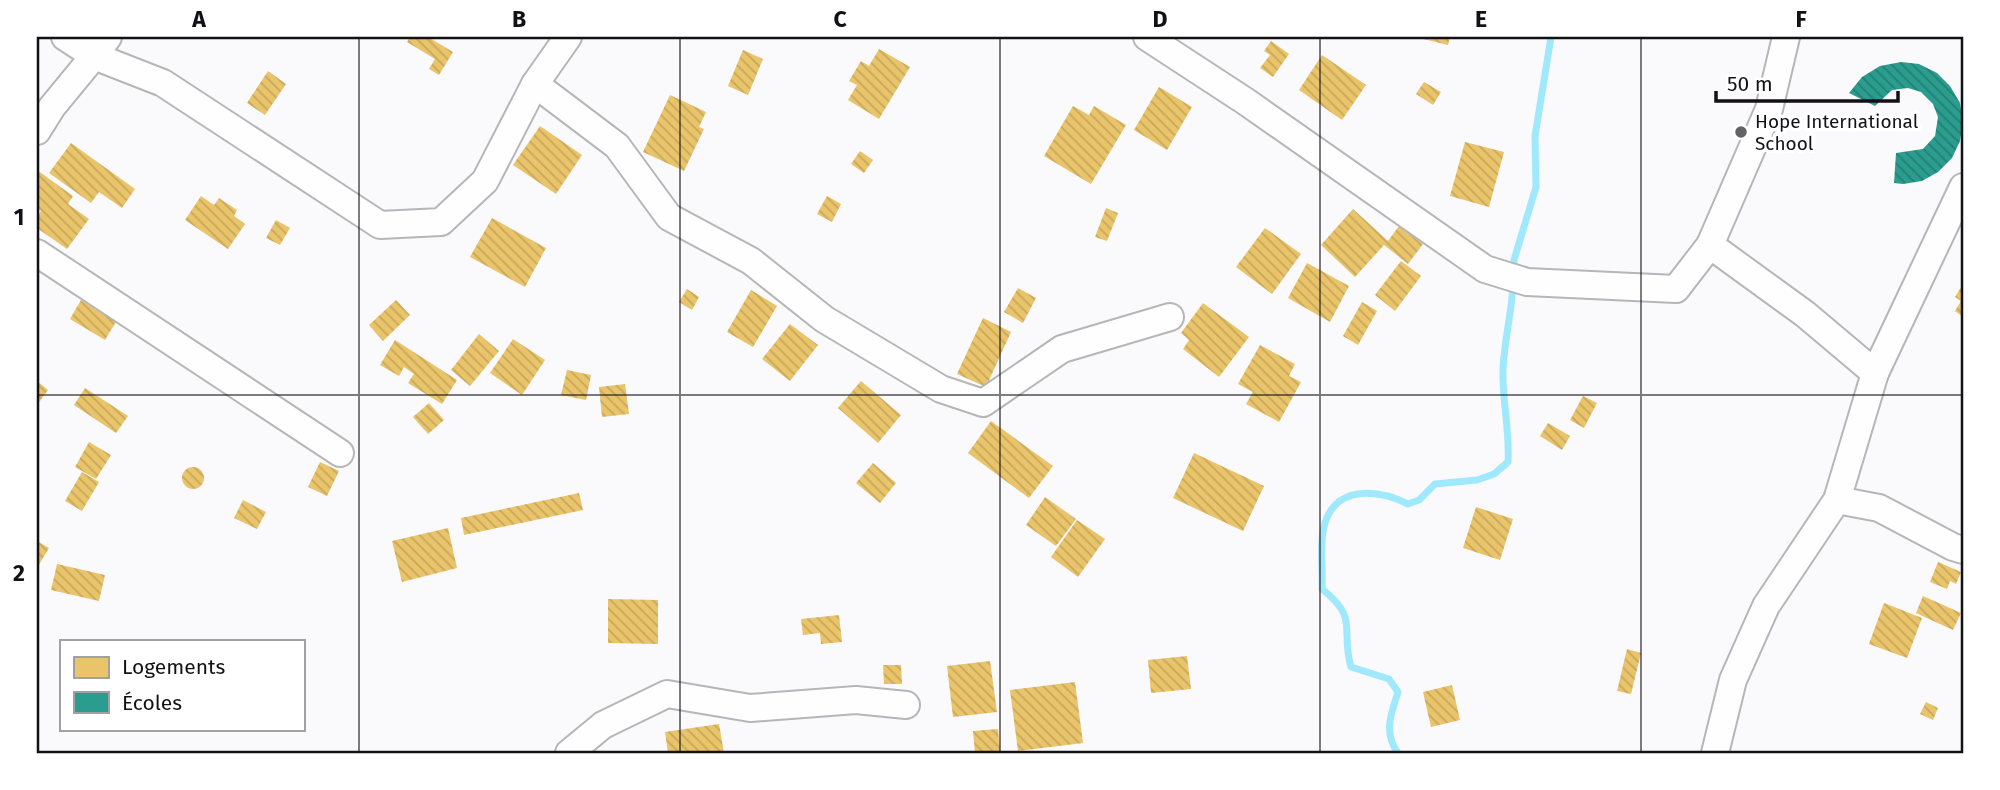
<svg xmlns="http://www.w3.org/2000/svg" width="2000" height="790" viewBox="0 0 2000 790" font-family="'Fira Sans',sans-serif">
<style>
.homes{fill:url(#homes-back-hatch)}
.schools{fill:url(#schools-back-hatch)}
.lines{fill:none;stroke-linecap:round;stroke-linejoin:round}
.stream{stroke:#a0e9fd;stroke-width:7}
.minor-casing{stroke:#b6b5b8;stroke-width:30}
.minor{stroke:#fefeff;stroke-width:26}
.grid{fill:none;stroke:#131116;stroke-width:2;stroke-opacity:0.55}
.poi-dot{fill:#646266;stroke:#fff;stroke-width:2.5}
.labels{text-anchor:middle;stroke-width:7;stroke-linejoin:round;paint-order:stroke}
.poi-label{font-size:19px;fill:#131116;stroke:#fff;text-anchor:start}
.neatline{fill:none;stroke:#131116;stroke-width:2.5}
.grid-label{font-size:23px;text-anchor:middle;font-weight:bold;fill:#131116}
</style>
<defs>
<pattern id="homes-back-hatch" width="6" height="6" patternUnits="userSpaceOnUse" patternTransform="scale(1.75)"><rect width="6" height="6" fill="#e9c46a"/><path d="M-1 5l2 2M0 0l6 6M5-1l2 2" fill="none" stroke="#c7a75b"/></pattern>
<pattern id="schools-back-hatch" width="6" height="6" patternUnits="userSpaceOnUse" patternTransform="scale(1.75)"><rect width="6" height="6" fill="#2a9d8f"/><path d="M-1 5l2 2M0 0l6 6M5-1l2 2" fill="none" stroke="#237f74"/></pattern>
</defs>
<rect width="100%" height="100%" fill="#faf9fc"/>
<g class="homes">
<polygon points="410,37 428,37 453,52 439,75 429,69 435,59 407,42"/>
<polygon points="1415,37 1450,37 1448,45"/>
<polygon points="1271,41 1289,54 1273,77 1260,68 1270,55 1264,51"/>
<polygon points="879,49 910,67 879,119 848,100 857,85 849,81 861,61 869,66"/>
<polygon points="743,50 763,59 748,95 728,86"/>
<polygon points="1322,55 1366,85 1342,120 1299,90"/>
<polygon points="268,71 286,84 265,115 247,103"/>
<polygon points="1424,82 1441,92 1433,105 1416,94"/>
<polygon points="1159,87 1192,107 1167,150 1134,130"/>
<polygon points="670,95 706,112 699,127 704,129 684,171 643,152"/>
<polygon points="1073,106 1089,115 1094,106 1126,125 1091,184 1044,156"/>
<polygon points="540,126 582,155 556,194 513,165"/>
<polygon points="1465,142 1504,152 1489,207 1450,196"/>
<polygon points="71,143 135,189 122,208 99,192 91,203 49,173"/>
<polygon points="860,151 873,160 864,173 851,164"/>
<polygon points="37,170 73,196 68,204 89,219 67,249 37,228 37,217 41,211 37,207"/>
<polygon points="201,196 214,205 219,198 237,210 234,216 245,224 228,249 185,220"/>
<polygon points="827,196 841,204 832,222 817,214"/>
<polygon points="1106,208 1118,213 1107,241 1095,237"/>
<polygon points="1353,209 1388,241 1399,226 1423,244 1408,264 1384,245 1355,277 1321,245"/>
<polygon points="492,218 546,248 525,287 470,257"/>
<polygon points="276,220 290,228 280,245 266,238"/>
<polygon points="1265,228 1301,254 1272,294 1236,267"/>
<polygon points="1401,261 1421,276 1395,311 1375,295"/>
<polygon points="1307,263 1349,286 1330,322 1288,298"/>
<polygon points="1963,284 1963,317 1955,311 1961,301 1955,297"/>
<polygon points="1018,288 1036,298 1023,323 1004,312"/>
<polygon points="687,289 699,297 692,310 679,302"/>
<polygon points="751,290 777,306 753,347 727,332"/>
<polygon points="81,300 116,322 105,340 70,319"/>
<polygon points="396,300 410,315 383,341 369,325"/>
<polygon points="1362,302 1377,311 1358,345 1343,336"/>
<polygon points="1203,303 1249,337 1219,377 1183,349 1189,340 1181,333"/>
<polygon points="983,318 1011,332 986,387 957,374"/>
<polygon points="790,324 818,345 790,381 762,359"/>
<polygon points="479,334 499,351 470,386 451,370"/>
<polygon points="513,339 545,360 522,395 490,373"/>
<polygon points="395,340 457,380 442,404 408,383 414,374 404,367 399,376 380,365"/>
<polygon points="1260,345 1295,364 1289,376 1301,382 1279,422 1246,404 1253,392 1238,384"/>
<polygon points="567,370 591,375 586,400 561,395"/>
<polygon points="37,381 48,390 37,405"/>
<polygon points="861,381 901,415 878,443 838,408"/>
<polygon points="625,384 629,414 602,417 599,387"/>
<polygon points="85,388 128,416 116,433 74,405"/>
<polygon points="1583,396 1597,403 1584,428 1570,420"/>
<polygon points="429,403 444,420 428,434 413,417"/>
<polygon points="991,421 1053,466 1029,498 968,453"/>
<polygon points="1548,423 1570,436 1562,450 1540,436"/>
<polygon points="89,442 111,455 96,479 75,467"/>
<polygon points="1194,453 1264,486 1243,531 1173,498"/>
<polygon points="320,462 339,471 327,496 308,487"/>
<polygon points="873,463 896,483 880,503 856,483"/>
<circle cx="193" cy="478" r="11"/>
<polygon points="82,472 99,482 82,511 65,501"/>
<polygon points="579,493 583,510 464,535 461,518"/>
<polygon points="1045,497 1076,519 1056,546 1026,525"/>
<polygon points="243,500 266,512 257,529 234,518"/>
<polygon points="1476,507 1513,519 1500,560 1463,548"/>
<polygon points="1077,520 1105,539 1078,577 1051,557"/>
<polygon points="448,528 457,568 402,582 392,541"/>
<polygon points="37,541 49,548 37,568"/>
<polygon points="1938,562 1961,572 1956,584 1950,581 1947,589 1930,582"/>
<polygon points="57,564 105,575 99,601 51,590"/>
<polygon points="1923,596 1961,613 1953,630 1916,613"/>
<polygon points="608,599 658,600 658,644 608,643"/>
<polygon points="1884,603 1922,618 1907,658 1869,644"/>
<polygon points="839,615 842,642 821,644 820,633 803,635 801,619"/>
<polygon points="1627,649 1641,653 1631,694 1617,691"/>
<polygon points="1187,656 1191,689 1151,693 1148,660"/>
<polygon points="990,661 997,712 953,717 947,666"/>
<polygon points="883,665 901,665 902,684 884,684"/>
<polygon points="1075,682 1083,743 1018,751 1010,690"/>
<polygon points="1452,685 1460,720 1431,727 1423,692"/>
<polygon points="1926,702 1938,708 1933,720 1920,714"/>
<polygon points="719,724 724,753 668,753 665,732"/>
<polygon points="998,729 1000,753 975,753 973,731"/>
</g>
<polygon class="schools" points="1901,62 1919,64 1937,73 1950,86 1960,103 1963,122 1960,141 1952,158 1938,172 1922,181 1903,184 1894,183 1896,153 1923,149 1935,136 1938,117 1933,104 1921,92 1908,88 1892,90 1875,106 1849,93 1862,77 1880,66"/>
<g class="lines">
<g class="stream">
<polyline points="1514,272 1514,260 1536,187 1535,136 1551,37"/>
<path d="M1398,753C1383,733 1391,714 1398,692L1389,679L1351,667C1340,629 1360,619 1322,589C1323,568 1319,543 1325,523C1337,484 1380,490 1408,504L1419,500L1435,484L1477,480L1494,474L1508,462C1510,430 1502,401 1503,370C1504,340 1512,313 1513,284"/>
</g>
<defs>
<g id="minor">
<polyline points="65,37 94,56 108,37"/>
<polyline points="1147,37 1245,101 1485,269 1527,282 1676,289 1710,245 1805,314 1875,373 1837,500 1766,606 1733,680 1715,753"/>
<polyline points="535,84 617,146 669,217 751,261 824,319 941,389 983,403 1062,349 1170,317"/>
<polyline points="37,131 52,107 94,56 163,83 380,225 441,222 485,181 535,84 568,37"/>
<polyline points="1710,245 1769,109 1786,37"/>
<polyline points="37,253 340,453"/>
<polyline points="1875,373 1963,187"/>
<polyline points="1837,500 1879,508 1953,547 1963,550"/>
<polyline points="569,753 603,725 667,694 750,708 856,700 906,705"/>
</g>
</defs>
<use href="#minor" class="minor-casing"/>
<use href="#minor" class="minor"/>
</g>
<path class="grid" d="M359,37V753M680,37V753M1000,37V753M1320,37V753M1641,37V753M37,395H1963"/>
<circle class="poi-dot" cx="1741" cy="132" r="7"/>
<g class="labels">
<g class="poi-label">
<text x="1755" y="128">Hope International<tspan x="1755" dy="22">School</tspan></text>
</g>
</g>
<rect width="2000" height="790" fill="none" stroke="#ffffff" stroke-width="77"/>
<rect x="60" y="640" width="245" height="91" fill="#ffffff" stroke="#a1a0a2" stroke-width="2"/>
<rect x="74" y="657" width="35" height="21" fill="#e9c46a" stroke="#a1a0a2" stroke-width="2"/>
<text x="122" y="674" font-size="21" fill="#131116">Logements</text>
<rect x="74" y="692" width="35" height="21" fill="#2a9d8f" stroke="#a1a0a2" stroke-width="2"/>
<text x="122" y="710" font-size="21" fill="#131116">Écoles</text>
<path d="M1716 91v10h182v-10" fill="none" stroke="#131116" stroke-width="3.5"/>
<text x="1727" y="91" font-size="21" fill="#131116" stroke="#ffffff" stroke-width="5" paint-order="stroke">50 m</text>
<rect x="38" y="38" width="1924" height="714" class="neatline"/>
<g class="grid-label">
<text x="199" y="27">A</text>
<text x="519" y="27">B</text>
<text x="840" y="27">C</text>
<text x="1160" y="27">D</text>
<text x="1481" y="27">E</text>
<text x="1801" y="27">F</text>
<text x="19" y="225">1</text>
<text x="19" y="581">2</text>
</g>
</svg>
